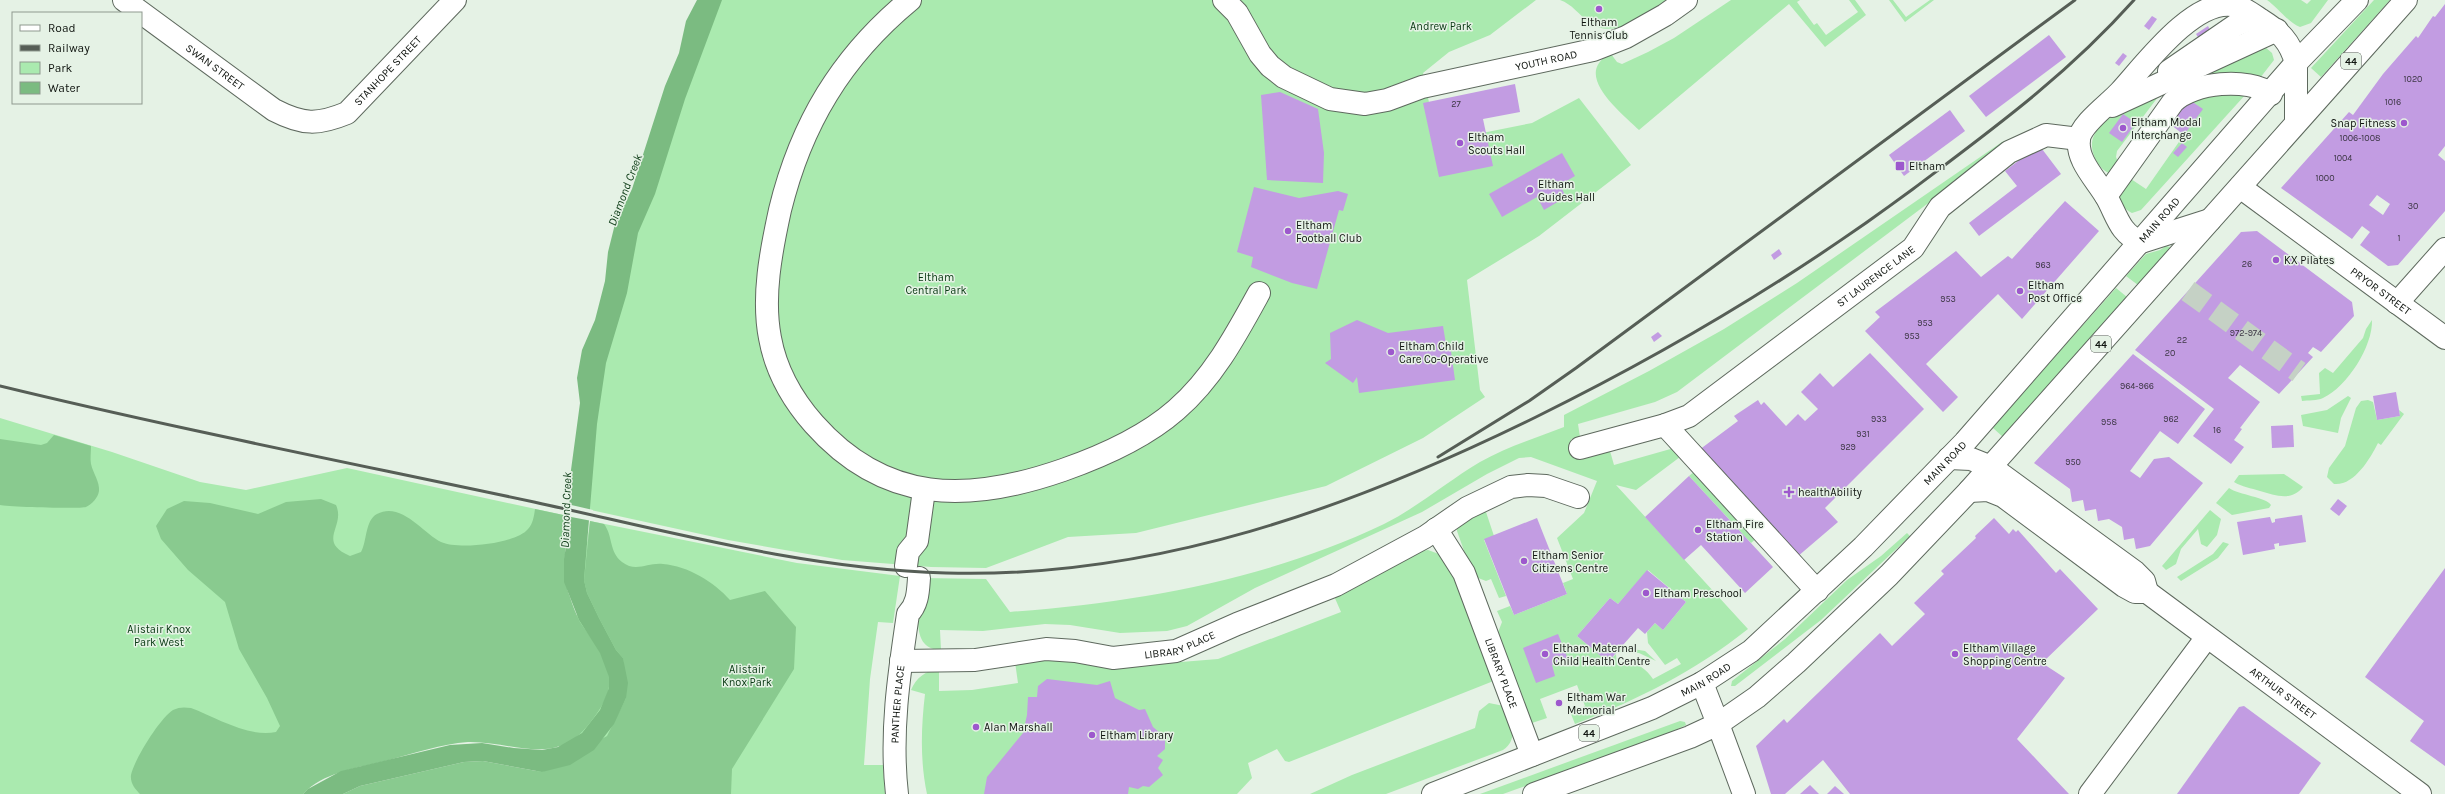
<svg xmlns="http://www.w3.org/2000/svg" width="2445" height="794" viewBox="0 0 2445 794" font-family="Karla,sans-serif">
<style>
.green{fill:#aaeaaf;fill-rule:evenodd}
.forest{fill:#89ca8f}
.water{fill:#7bbb81}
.pier{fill:#e5f2e5}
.building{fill:#c29ce2;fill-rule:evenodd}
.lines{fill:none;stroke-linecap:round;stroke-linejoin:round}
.minor-tunnel{stroke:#c5d1c5;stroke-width:22;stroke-dasharray:22 11;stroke-linecap:butt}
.minor-casing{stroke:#5e695e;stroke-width:24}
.major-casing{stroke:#5e695e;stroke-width:24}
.minor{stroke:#fff;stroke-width:22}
.major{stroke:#fff;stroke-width:22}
.rail{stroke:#565e56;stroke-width:3}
.poi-dot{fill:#9d58cd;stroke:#e5f2e5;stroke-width:1.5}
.labels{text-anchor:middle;stroke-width:3;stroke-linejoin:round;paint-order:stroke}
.number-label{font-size:9px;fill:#3c3644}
.shield{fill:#e5f2e5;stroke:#4f574f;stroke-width:1}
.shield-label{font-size:10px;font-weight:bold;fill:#0f140f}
.poi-label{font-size:11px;fill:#0f140f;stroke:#e5f2e5;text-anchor:start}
.park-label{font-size:11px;fill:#073711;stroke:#e5f2e5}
.street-label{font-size:11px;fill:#0f140f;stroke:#e5f2e5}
.water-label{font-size:12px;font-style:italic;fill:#0c3b15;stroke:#e5f2e5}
</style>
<rect width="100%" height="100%" fill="#e5f2e5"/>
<g class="green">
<polygon points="706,0 1536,0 1490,35 1449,52 1423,73 1437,142 1532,123 1579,98 1631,165 1539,236 1467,280 1480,390 1485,397 1423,438 1326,486 1136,533 1068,537 986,568 931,567 842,560 728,540 577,507 605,317"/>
<path d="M1560,0H1669C1648,13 1614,42 1589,22C1579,15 1572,4 1560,0Z"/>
<path d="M1731,0H1800L1797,2L1814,25L1817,23L1826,35L1858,12L1849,0H1855L1866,15L1825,47L1789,4L1639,130C1625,116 1584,84 1599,63C1603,58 1605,56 1611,54L1617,62L1622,64L1648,52L1674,38Z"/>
<polygon points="1889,0 1893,0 1906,17 1930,0 1934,0 1905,22"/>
<path d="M2267,0H2301L2307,4L2311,0H2328L2311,23L2300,27C2290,24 2277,7 2267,0Z"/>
<polygon points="2374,0 2390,0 2321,77 2311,68"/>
<path d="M2265,47L2272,53L2274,60L2260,78L2176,88L2158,97L2117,151L2116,157L2118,162L2109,173C2097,168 2089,150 2093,138C2096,128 2106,121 2114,115Z"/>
<path d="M2246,94L2141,210L2132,213C2124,209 2120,204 2120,195L2131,179L2146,189L2202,109L2188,99L2191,96Z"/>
<path d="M2043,127L1991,156L1677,392L1655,402L1578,424L1580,437L1571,439L1575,459L1610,451L1614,465L1674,448L1680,457L1636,490L1616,485L1748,629C1692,673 1641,698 1575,724L1571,714L1585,706L1577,685L1540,699L1547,718L1532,723L1497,635L1502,622L1497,611L1510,606L1514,615L1567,594L1563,583L1573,579L1557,538L1584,513L1597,481L1531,457L1519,458L1487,474L1422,512L1255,588L1187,626L1167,631L1120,633L1070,625L1045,624L983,631L940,630L941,650C906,650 921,600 923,578L986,579L1010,612C1140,602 1266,580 1384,524C1418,507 1448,481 1480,462C1506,447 1536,438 1564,427V415L1649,371L1724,329L1797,283L2002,142ZM1648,570L1686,602L1663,630L1655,623L1647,632L1648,643L1665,665L1677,658L1681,664L1653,679C1643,665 1634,661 1617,665L1616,654L1608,662L1577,636L1610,598L1618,604Z"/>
<polygon points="2166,246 2170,247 2168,251 2138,285 2126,276 2146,254 2160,250"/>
<polygon points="2116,288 2127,297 2003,437 1993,428 1996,423"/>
<path d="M2372,320C2373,346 2347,387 2323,398C2317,401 2308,400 2302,401L2301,396L2320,394L2319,373L2325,368L2333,373L2363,338L2366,329Z"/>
<polygon points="2348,396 2351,398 2341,418 2338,433 2303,426 2301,415 2327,410"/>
<path d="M2368,400L2373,402L2377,420L2400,416L2399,410L2404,414L2381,445L2378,443C2370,459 2354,486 2334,484L2327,477L2329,468L2345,446L2356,408L2361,401Z"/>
<polygon points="0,418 112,452 200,482 246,490 347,468 568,516 303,794 0,794"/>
<polygon points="1695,471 1757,538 1751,543 1689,476"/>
<path d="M2284,474L2303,487C2291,502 2275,495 2260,491C2251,488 2242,487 2234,482L2239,475Z"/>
<path d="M2229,488C2239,495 2266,497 2271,505L2269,508L2232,515L2216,503Z"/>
<polygon points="1485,509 1494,536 1484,540 1506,596 1499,598 1491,579 1486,581 1473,576 1457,531 1457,528"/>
<polygon points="2210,510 2221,519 2217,535 2207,547 2201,544 2198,529 2181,549 2176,564 2166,570 2162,566"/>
<polygon points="590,521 797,563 900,576 893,623 878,622 870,679 864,765 883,765 885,794 343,794 556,769"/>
<polygon points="1907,533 1910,536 1821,620 1735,686 1731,686 1732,681 1785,639 1847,580 1881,556"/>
<polygon points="2223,542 2229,544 2218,558 2181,581 2177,577 2213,554"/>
<path d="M1428,550L1447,557L1494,680L1491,682L1289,762L1285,761L1277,749L1248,763L1252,778L1237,794H927C920,761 921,728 925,694L911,690C916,678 926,670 939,669V691L972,690L1018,683L1015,662L1036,659L1071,660L1107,668L1218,659L1341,612L1334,596L1421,551Z"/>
<polygon points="1621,647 1645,651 1656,661 1639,653 1617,652"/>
<path d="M1489,703L1504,706C1510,722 1520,738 1503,750L1386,794H1310L1352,775L1475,728L1479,711Z"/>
<polygon points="1680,721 1685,722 1686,725 1663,736 1503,794 1480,794"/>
</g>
<g class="forest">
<path d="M54,435L91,446C91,452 90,459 91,464C93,473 100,482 99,491C98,498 92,504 86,507C81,509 8,507 0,505V439L41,445L47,443Z"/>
<path d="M321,499L336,505C346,527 316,541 350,556L361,552C367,542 365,520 377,514C401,501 423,533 441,542C458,550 516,544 528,529C533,524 534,516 535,509L568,516C568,543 559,571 570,597C572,604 577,616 580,622C592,640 613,664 609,687C607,700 597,714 589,724C555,768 513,741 468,742C441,744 415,753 389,760C359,768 325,771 303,794H140C135,789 130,783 131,775C134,760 160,718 173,710C179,707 184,707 191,708C215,717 249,738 276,732L280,726L267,698L239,649L225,602L188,570L161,539L156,526L167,509L184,501L210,503L258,514L286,502Z"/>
<path d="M590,521L604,524C613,536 609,552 622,562C636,573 648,562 663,564C688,566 714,582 730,600L765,591L796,627L794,669L732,769L731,794H343L360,786L464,762L483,761L542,772L607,736L626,698L623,658L616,650L599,618L587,593L584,580Z"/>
</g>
<polygon class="water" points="697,0 722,0 685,99 655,194 638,233 627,293 606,363 597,424 584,580 587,593 599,618 616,650 623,658 628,683 626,698 614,724 594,750 570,765 542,772 483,761 464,762 360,786 343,794 303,794 308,789 341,771 450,745 482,743 514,748 542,750 558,747 582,733 600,710 609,688 609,677 600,653 579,620 564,582 564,559 568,533 571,470 580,403 577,378 582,350 595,320 605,281 608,252 615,224 632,189 665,86 679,53 686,21"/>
<polygon class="pier" points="567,504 593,510 592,521 566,516"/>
<g class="building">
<path d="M2445,4V146L2438,155L2445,161V211L2398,265L2388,266L2360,245L2370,232L2362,226L2352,239L2281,188L2349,112L2353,115L2383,74L2416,36L2418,38L2433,16L2435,17ZM2377,195L2390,204L2383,215L2369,205Z"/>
<polygon points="2152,16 2157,19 2149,30 2144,26"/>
<polygon points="2208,26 2211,32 2199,39 2196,34"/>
<polygon points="2049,35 2066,57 1986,117 1969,96"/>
<polygon points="2123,53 2127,56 2119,66 2115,63"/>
<polygon points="1515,84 1520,112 1483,119 1493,166 1439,177 1423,103"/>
<polygon points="1280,92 1318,109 1324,153 1323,183 1267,180 1261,95"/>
<polygon points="2188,99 2203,109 2184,135 2170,124"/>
<polygon points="1950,110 1965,131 1904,176 1889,155"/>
<polygon points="2123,114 2136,123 2122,142 2109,133"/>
<polygon points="2182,143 2187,147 2178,157 2173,153"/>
<polygon points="2039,145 2061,174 1979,236 1969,223 2017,186 2005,171"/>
<polygon points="1562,153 1575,176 1560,185 1566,197 1544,210 1537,197 1502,217 1489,194"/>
<polygon points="1254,187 1299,198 1338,191 1348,194 1343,211 1339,210 1317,289 1292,283 1251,267 1253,257 1237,252"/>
<polygon points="2065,201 2099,231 2022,319 1998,294 1926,364 1958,397 1943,412 1865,331 1880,317 1875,312 1956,251 1981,277 2008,256 2012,259"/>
<polygon points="2257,231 2352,302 2354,316 2321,352 2313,347 2308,353 2313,357 2279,394 2240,365 2228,378 2260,402 2240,428 2242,429 2234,440 2244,447 2231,464 2193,436 2214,409 2135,350 2241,232"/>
<polygon points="1779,249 1782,254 1774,260 1771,255"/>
<polygon points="1357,320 1388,333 1443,326 1446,344 1450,344 1455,380 1359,393 1357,377 1353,383 1325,363 1331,359 1330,333"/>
<polygon points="1658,332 1662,336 1654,342 1651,337"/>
<polygon points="1870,353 1924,409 1825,508 1838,522 1797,557 1699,450 1738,421 1734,416 1758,400 1761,405 1764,402 1786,426 1798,414 1805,421 1818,409 1801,392 1820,373 1833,387"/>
<polygon points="2133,354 2205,409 2178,444 2160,431 2130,471 2140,478 2154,459 2169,457 2203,483 2150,546 2136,549 2134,538 2124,540 2122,527 2109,519 2098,521 2096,509 2085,511 2083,500 2072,502 2070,489 2034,463"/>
<polygon points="2396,392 2400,416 2377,420 2373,396"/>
<polygon points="2293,425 2294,447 2272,448 2271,426"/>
<polygon points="1689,476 1773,567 1745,593 1701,545 1684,560 1645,517"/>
<polygon points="2338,499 2347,506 2339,516 2330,509"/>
<polygon points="2302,515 2306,542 2279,546 2279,543 2274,544 2275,549 2243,555 2237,522 2270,517 2272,523 2275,522 2275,519"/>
<polygon points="1537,518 1567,594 1514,615 1484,539"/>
<polygon points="1994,518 2009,534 2013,529 2016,532 2018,530 2056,573 2060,569 2098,609 2042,663 2065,678 2017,739 2069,794 1850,794 1823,760 1785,794 1771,794 1756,746 1784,719 1787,723 1880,633 1892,646 1925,614 1914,603 1944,574 1941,571 1976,538 1975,536"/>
<polygon points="2445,568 2445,766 2410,741 2424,721 2365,677"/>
<polygon points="1647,570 1686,602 1663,630 1655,623 1645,634 1638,628 1608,662 1577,636 1610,598 1618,604"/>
<polygon points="1558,634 1568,659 1552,665 1555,676 1536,683 1523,648"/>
<polygon points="1047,679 1097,685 1110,681 1115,698 1139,710 1145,709 1153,727 1165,737 1165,749 1157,756 1163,760 1158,768 1163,775 1149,787 1143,786 1138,789 1129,787 1128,794 984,794 987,777 1023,733 1027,715 1028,697 1037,697 1038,686"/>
<polygon points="2244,706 2321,763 2299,794 2177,794 2239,707"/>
<polygon points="1810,785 1819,794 1800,794"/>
<polygon points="1835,786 1844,794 1827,794"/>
</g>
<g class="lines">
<polyline class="minor-tunnel" points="2188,291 2299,372"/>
<defs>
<g id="minor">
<path id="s1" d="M124,0L274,110C303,125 318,125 347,113L455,0"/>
<path d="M910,0C841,57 801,124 780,210C771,251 762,297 770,338C776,371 792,399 814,424C885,504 968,503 1063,470C1103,456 1144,438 1176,410C1213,378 1236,335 1259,293"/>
<path id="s2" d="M1224,0L1237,13L1260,54L1270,66L1284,77L1330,99L1365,104L1387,100L1422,87L1593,50L1626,37L1665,15L1686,0"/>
<polyline points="2169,71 2236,25 2248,20 2260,20"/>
<polyline points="2112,106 2277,30"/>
<path id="s3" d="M2240,187L2445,338"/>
<path d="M2106,196L2173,102C2193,82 2248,77 2271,94"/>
<path d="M2141,242C2120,234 2117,216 2107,198C2097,180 2076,161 2079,139C2081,124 2109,104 2120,92C2144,66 2192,0 2232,5C2243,7 2252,14 2261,20C2280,32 2290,41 2296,63"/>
<polyline points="2397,303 2445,249"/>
<polyline points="1665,425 1817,591"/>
<path id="s4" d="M1580,448L1665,425L1689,416L1913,248L1940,207L2009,152L2046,135L2079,139"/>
<polyline points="1991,467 2135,572 2144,581 2147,592"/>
<path id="s5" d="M1969,491L1988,490L2003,496L2124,586L2135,592H2147L2420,794"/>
<path id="s6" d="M1436,529L1464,573L1532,755"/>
<polyline points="906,566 908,552 917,541 924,490"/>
<path id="s7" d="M901,661L975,660L1046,649L1075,651L1113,658L1176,651L1237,624L1336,585L1425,537L1467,508L1511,487L1528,485L1546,486L1578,497"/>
<polyline points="1718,724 1744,794"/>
<path id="s8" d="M897,794C890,733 899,674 908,614C918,604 918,591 919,578"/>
<polyline points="2090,794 2207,637"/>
</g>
<g id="major">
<polyline points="2296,122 2296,63"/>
<polyline points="2141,242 2210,220"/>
<polyline points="1949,458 1971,459 1991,467"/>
<polyline points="1702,683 1718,724"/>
<path id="s9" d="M1433,794L1652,708L1702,683L1751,651L1863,547L1965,442L2296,63L2357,0"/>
<polyline points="1534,794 1690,737 1718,724 1757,697 1796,663 1889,575 1969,491 2406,0"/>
</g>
</defs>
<use href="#minor" class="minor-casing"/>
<use href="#major" class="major-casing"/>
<use href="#minor" class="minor"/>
<use href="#major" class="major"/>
<g class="rail">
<path d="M0,386C177,429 356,464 534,502C671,532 806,569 946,573C1155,579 1351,508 1536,417C1670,351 1793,278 1913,189C1994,128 2066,76 2134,0"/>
<polyline points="1438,457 1529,401 1576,368 2075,0"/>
</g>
</g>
<g class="poi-dot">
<circle cx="1599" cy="9" r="4"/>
<circle cx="2404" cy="123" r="4"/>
<circle cx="2123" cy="128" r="4"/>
<circle cx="1460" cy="143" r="4"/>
<rect x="1895" y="161" width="10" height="10" rx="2"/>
<circle cx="1530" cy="190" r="4"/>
<circle cx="1288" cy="231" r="4"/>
<circle cx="2276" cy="260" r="4"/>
<circle cx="2020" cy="291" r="4"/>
<circle cx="1391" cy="352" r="4"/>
<path d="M1787 486h4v4h4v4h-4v4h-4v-4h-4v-4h4z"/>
<circle cx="1698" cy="530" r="4"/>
<circle cx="1524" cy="561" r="4"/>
<circle cx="1646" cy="593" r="4"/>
<circle cx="1545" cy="654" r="4"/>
<circle cx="1955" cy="654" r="4"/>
<circle cx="1559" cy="703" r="4"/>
<circle cx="976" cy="727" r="4"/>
<circle cx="1092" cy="735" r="4"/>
</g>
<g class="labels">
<g class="number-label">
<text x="2413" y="82">1020</text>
<text x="2393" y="105">1016</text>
<text x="1456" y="107">27</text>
<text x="2360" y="141">1006-1008</text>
<text x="2343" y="161">1004</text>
<text x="2325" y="181">1000</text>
<text x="2413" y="209">30</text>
<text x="2399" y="241">1</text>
<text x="2247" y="267">26</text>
<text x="2043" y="268">963</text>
<text x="1948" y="302">953</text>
<text x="1925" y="326">953</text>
<text x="2246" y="336">972-974</text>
<text x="1912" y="339">953</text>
<text x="2182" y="343">22</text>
<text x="2170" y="356">20</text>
<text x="2137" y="389">964-966</text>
<text x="1879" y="422">933</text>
<text x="2171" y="422">962</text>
<text x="2109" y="425">958</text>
<text x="2217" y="433">16</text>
<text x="1863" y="437">931</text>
<text x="1848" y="450">929</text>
<text x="2073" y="465">950</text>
</g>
<g class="shield">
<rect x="2341" y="53" width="20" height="16" rx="3"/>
<rect x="2091" y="336" width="20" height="16" rx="3"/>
<rect x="1579" y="725" width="20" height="16" rx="3"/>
</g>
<g class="shield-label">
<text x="2351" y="65">44</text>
<text x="2101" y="348">44</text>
<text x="1589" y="737">44</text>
</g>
<g class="poi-label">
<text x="1599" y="26" text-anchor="middle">Eltham<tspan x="1599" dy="13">Tennis Club</tspan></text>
<text x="2131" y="126">Eltham Modal<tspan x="2131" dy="13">Interchange</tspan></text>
<text x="2396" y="127" text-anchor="end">Snap Fitness</text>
<text x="1468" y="141">Eltham<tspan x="1468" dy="13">Scouts Hall</tspan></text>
<text x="1909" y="170">Eltham</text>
<text x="1538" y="188">Eltham<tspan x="1538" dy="13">Guides Hall</tspan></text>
<text x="1296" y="229">Eltham<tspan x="1296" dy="13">Football Club</tspan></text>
<text x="2284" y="264">KX Pilates</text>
<text x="2028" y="289">Eltham<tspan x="2028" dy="13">Post Office</tspan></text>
<text x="1399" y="350">Eltham Child<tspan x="1399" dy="13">Care Co-Operative</tspan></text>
<text x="1798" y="496">healthAbility</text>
<text x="1706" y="528">Eltham Fire<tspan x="1706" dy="13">Station</tspan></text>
<text x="1532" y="559">Eltham Senior<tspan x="1532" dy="13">Citizens Centre</tspan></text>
<text x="1654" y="597">Eltham Preschool</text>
<text x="1553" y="652">Eltham Maternal<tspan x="1553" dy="13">Child Health Centre</tspan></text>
<text x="1963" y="652">Eltham Village<tspan x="1963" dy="13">Shopping Centre</tspan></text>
<text x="1567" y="701">Eltham War<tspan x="1567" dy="13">Memorial</tspan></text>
<text x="984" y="731">Alan Marshall</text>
<text x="1100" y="739">Eltham Library</text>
</g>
<g class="park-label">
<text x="1441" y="30">Andrew Park</text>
<text x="936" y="281">Eltham<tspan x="936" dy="13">Central Park</tspan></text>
<text x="159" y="633">Alistair Knox<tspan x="159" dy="13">Park West</tspan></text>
<text x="747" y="673">Alistair<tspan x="747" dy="13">Knox Park</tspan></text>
</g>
<g class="street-label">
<text dy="4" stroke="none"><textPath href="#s2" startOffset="372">YOUTH ROAD</textPath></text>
<text dy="4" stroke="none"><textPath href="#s1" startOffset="113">SWAN STREET</textPath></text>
<text dy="4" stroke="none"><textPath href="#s1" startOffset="321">STANHOPE STREET</textPath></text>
<text dy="4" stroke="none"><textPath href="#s9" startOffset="944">MAIN ROAD</textPath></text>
<text dy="4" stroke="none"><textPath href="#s4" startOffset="347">ST LAURENCE LANE</textPath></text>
<text dy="4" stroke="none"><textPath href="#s3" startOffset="175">PRYOR STREET</textPath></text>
<text dy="4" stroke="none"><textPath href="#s9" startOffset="620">MAIN ROAD</textPath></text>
<text dy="4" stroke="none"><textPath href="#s7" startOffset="282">LIBRARY PLACE</textPath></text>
<text dy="4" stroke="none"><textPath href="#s6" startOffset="159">LIBRARY PLACE</textPath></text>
<text dy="4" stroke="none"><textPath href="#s9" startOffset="296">MAIN ROAD</textPath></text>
<text dy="4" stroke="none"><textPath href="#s5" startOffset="380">ARTHUR STREET</textPath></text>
<text dy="4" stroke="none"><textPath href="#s8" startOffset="90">PANTHER PLACE</textPath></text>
</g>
<g class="water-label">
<text transform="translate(625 190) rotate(-69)" y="4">Diamond Creek</text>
<text transform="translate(566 510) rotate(-88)" y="4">Diamond Creek</text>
</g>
</g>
<rect x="12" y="12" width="130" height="92" fill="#e5f2e5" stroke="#8f998f"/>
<rect x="20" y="25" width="20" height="6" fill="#ffffff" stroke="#8f998f"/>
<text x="48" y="32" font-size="12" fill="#0f140f">Road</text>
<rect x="20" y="45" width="20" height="6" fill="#565e56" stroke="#8f998f"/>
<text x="48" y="52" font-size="12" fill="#0f140f">Railway</text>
<rect x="20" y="62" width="20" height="12" fill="#aaeaaf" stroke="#8f998f"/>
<text x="48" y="72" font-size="12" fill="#0f140f">Park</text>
<rect x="20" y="82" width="20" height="12" fill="#7bbb81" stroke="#8f998f"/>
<text x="48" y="92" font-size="12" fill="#0f140f">Water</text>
</svg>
